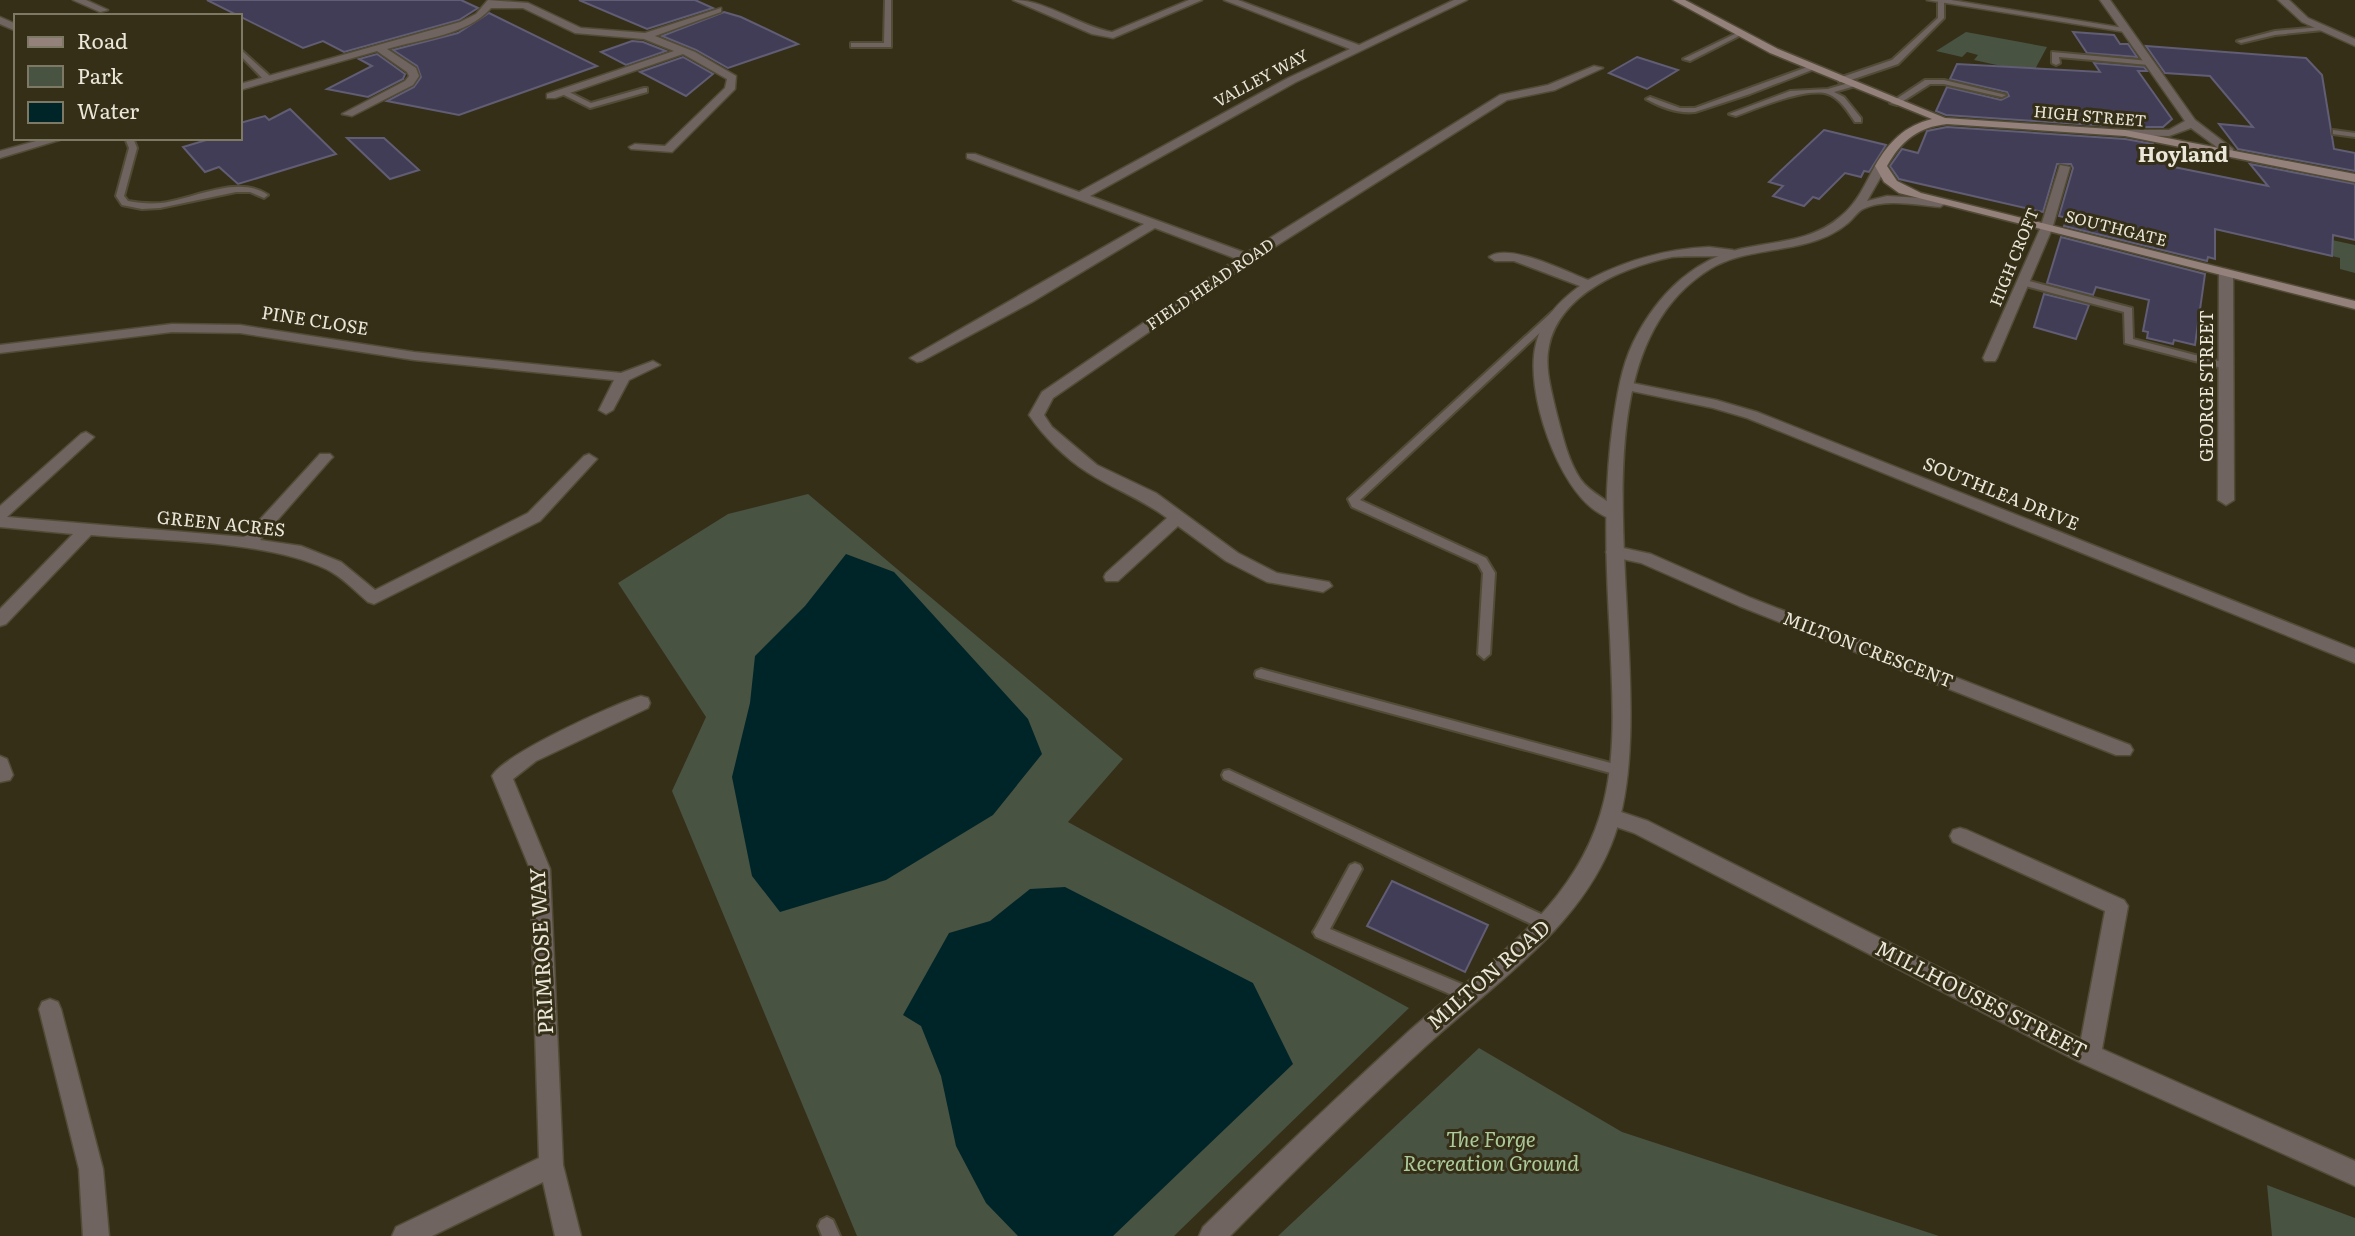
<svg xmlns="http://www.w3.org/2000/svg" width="2355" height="1236" viewBox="0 0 2355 1236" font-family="Literata,serif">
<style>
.green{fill:#495342}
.water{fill:#002529}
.building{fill:#413d56;stroke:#605d74;stroke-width:2}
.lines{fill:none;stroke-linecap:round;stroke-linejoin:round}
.service-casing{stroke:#524c37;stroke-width:4}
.minor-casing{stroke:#524c37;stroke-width:3}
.tertiary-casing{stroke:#524c37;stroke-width:3}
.secondary-casing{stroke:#524c37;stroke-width:3}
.service{fill:#706460;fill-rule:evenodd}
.minor{fill:#706460;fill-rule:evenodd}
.tertiary{fill:#706460;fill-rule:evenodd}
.secondary{fill:#94817b;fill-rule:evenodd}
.labels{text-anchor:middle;stroke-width:6;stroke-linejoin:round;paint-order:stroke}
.far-street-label{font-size:16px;fill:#eae7d9;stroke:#352f18}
.street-label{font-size:18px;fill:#eae7d9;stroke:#352f18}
.far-district-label{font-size:21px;font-weight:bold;fill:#eae7d9;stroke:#352f18}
.near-street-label{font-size:21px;fill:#eae7d9;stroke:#352f18}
.near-park-label{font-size:21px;font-style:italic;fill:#acca9a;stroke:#352f18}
</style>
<rect width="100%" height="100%" fill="#352f18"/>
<g class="green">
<polygon points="1966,32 2047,47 2033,73 1974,60 1978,55 1967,52 1962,57 1936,51"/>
<polygon points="2332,240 2355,245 2355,273 2340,269 2340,258 2332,256"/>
<polygon points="808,494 1123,759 1068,822 1409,1008 1174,1236 857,1236 672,791 706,717 618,583 728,514"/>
<polygon points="1479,1048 1622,1132 1939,1236 1278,1236"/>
<polygon points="2267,1185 2355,1218 2355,1236 2272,1236"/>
</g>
<g class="water">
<polygon points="846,554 894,572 1028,719 1042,754 993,815 886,880 780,912 752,876 732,777 750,703 755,656 805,606"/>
<polygon points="1065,887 1253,983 1293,1064 1113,1236 1018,1236 986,1203 956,1146 941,1076 921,1026 903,1015 949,933 990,921 1030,889"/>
</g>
<g class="building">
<polygon points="207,0 461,0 478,8 459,20 344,52 323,41 303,48"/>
<polygon points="579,0 695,0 713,8 647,29"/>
<polygon points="724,12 741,17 798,44 728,68 696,50 662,36"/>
<polygon points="489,13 597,66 459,115 387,101 414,87 421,77 417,66 393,50 458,33"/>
<polygon points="2073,32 2114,35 2120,44 2128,44 2137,57 2087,53"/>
<polygon points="632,41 643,42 666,51 626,65 601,52"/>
<polygon points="2146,46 2306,58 2322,75 2334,149 2355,153 2355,171 2238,149 2219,124 2253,127 2210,76 2165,73"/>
<polygon points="377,54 405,74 403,79 368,97 327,89 372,66 359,59"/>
<polygon points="683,57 713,74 686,96 640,72"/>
<polygon points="1637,57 1678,70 1647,89 1609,73"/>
<polygon points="2094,63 2144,67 2147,71 2138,71 2172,119 2163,127 2125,127 1946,115 1936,111 1947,87 2001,100 2009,96 2007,92 1950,79 1957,64 2100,72"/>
<polygon points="290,109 336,154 238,184 219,167 205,172 183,147 213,138 240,138 240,123 265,116 269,120"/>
<polygon points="1947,127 2125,139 2153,144 2169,166 2268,186 2250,164 2355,184 2355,240 2333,235 2332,256 2215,229 2215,259 2208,257 2207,261 2064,226 2067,218 2059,216 2073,168 2071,164 2057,164 2043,212 1899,179 1890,166 1902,149 1918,153 1927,131"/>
<polygon points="1824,130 1886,145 1869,172 1864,171 1861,177 1845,173 1819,199 1813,197 1804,206 1773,196 1783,186 1769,182"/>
<polygon points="347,138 384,138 419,170 390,179"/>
<polygon points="2061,237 2205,274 2195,345 2174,340 2173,344 2147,338 2148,332 2143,331 2149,300 2096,287 2093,295 2047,283"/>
<polygon points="2044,294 2089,305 2076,339 2034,327"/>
<polygon points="1392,881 1488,925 1465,972 1367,926"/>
</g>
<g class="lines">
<defs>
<g id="service">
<polygon points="885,0 891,0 891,47 851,47 851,43 884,43"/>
<polygon points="1938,0 1944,1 1944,18 1898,64 1845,82 1839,82 1839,78 1892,60 1938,18"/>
<polygon points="2321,27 2324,29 2323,30 2275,35 2241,43 2237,41 2275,31"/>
<polygon points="1739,32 1742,34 1741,35 1690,61 1683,59"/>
<polygon points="240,49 271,77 271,81 265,81 240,55"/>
<polygon points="2052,52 2149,61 2153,63 2149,65 2059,57 2060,63 2056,65 2052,63"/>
<path d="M1810,66L1817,68L1750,94L1695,112C1679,114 1660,107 1646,99L1650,97L1680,108H1695Z"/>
<polygon points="1925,80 1944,80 2006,95 2002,97 1944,84 1930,84 1897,105 1890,103"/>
<path d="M1852,82L1856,84L1855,86L1834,92L1844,97L1861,118V122H1855C1848,112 1840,98 1828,94C1807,87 1757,108 1736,116L1729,114L1790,91L1828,89Z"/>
<polygon points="644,88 647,88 647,92 590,108 558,92 565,90 591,103"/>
<polygon points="2333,130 2355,133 2355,137 2333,134"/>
<path d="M125,138H133L137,148L124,196L128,201C139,203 149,204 161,203C194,199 238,174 268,195L264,198L250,192H236L160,208L142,209L122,205L116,196L129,148Z"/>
<polygon points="2025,280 2132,308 2133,339 2230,364 2231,366 2226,369 2125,343 2124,312 2022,285 2020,283"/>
<polygon points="1555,311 1558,312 1558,316 1360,500 1486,558 1495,573 1490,654 1484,659 1478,654 1483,573 1478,564 1352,507 1348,499 1552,312"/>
<polygon points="1261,669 1618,765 1623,766 1625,770 1623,774 1618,775 1256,677 1255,674 1256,671"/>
<polygon points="1229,770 1554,920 1557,925 1554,930 1549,932 1544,930 1224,779 1222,775 1224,771"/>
<polygon points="1355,863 1360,865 1362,869 1330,929 1476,990 1478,995 1476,1000 1470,1002 1464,1000 1316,937 1313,932 1316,927 1350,865"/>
<polygon points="827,1217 833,1220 840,1236 822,1236 818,1226 821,1220"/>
</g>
<g id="minor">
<polygon points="73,0 86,0 108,10 100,12"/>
<path d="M488,0L528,3L581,28L645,33L721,8V12L655,36L695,52L736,76L735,89L672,152L631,149L629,147L635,144L665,146L725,88L727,79L683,54L555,98H547V94L674,51L644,39L575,33L523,8H491C468,35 420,39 387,49L416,68L419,76L413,85L352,116L342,114L405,81L409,76L407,72L377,51L240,90V84L460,22L476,14Z"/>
<path d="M1013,0C1047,0 1078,26 1112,32L1189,0H1202L1113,38L1092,34Z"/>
<path d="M1224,0H1238L1359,45L1454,0H1467L1296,82L1090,196L1246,253L1500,95L1548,85L1594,66L1603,68L1555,90L1507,100L1252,261L1053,398L1044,415L1052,427L1097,465L1156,493L1238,553L1277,573L1329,582L1332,586L1323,592L1267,582L1226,561L1178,526L1118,581H1106L1104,577L1106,573L1167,518C1142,499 1113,489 1087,472C1065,458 1043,436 1029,415L1042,392L1237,259L1155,228L1032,302L922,361L917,362L910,358L1144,224L967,158V154H975L1079,192L1288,78L1350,49Z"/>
<polygon points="1927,0 1951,0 2130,29 2125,32"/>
<polygon points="2278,0 2289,0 2308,18 2355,39 2355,46 2302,22"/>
<polygon points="0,17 16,24 16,31 0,24"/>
<polygon points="47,138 66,138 0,158 0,151"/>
<polygon points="2060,165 2070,167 2052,229 1997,358 1995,361 1985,361 1983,358 2040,229"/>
<path d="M1709,247L1733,250L1739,254C1734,258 1686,255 1672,257C1624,267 1560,293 1549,346C1544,368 1552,393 1557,415C1563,437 1568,461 1581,480C1592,495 1611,500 1621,514L1619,518C1610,520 1606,517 1599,513C1558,489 1524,390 1536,344C1542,319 1559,301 1580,286L1514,261H1495L1489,257C1508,242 1567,272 1588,280C1627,260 1665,249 1709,247Z"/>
<polygon points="2226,269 2233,273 2234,500 2226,505 2218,500 2219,273"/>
<polygon points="172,324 240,325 414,352 621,373 653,361 660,365 629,380 613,410 606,414 599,410 614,380 414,360 240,333 172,332 0,353 0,345"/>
<polygon points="1627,382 1716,400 1757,412 2355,649 2355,663 1747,418 1713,408 1622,389 1622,383"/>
<path d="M86,432L94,437L91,440L7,517L244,537L320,454H330L333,457L330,460L260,540L301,546L341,562L375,590L528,513L584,456L589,454L597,459L540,521L374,604L368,602C355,591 341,576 326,569C265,540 159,541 91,535L6,624L0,626V609L73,534L0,527V506L81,434Z"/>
<polygon points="1614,546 1651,554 1751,598 2130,745 2133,750 2130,755 2116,755 1739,606 1641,563 1608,556 1606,552 1608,548"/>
<path d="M641,696L648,698L650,703L648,708L536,761L513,779L550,869L563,1165L581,1236H555L543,1182L432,1236H392L396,1227L539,1158L530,869L492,776C504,754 614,704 641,696Z"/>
<polygon points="0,756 7,759 13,775 10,780 0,782"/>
<polygon points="1612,809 1648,821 2081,1039 2105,911 1953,842 1950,836 1953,830 1960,828 1967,830 2124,900 2128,906 2102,1049 2355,1161 2355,1186 2081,1063 1634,833 1605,823 1602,817 1605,811"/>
<polygon points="50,999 58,1002 61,1009 103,1169 109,1236 83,1236 79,1169 39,1009 42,1002"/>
</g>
<g id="tertiary">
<polygon points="2100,0 2110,0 2195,120 2233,149 2233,153 2225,153 2191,128 2169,136 2121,135 2121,131 2125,130 2169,130 2185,121"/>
<path d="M1881,162L1887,166L1867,201L1887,196L1940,199L1946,203L1940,207C1917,205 1885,198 1863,209C1858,211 1853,219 1848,223C1835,234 1820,240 1804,244C1773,252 1738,252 1710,269C1547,370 1675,690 1611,845C1576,931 1493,984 1427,1045C1359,1107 1294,1171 1230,1236H1199L1203,1227C1270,1161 1338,1096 1408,1032C1485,963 1578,909 1604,801C1617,748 1612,690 1610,636C1606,565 1603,494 1613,423C1617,396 1621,368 1633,343C1657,294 1696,256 1750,247C1782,241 1815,239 1840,217C1857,204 1865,184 1875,166Z"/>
</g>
<path id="secondary" d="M1673,0H1685L1778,49L1945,118L2125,130L2355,174V182L2125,136L1947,124C1918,127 1901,141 1887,166L1897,181L1921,193L2355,301V309L1899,193L1884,182L1875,166C1889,142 1904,126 1932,119L1770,53Z"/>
</defs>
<use href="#service" class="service-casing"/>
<use href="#minor" class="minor-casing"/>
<use href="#tertiary" class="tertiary-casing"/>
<use href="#secondary" class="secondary-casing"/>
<use href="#service" class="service"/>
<use href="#minor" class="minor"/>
<use href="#tertiary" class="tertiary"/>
<use href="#secondary" class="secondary"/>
</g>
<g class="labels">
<g class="far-street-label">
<text transform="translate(1261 78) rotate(-28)" y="6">VALLEY WAY</text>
<text transform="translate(2090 116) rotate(5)" y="6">HIGH STREET</text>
<text transform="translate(2116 228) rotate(14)" y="6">SOUTHGATE</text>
<text transform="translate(2014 257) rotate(-68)" y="6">HIGH CROFT</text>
<text transform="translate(1210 284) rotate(-34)" y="6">FIELD HEAD ROAD</text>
</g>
<g class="street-label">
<text transform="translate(315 321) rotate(9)" y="6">PINE CLOSE</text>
<text transform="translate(2207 386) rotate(-90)" y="6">GEORGE STREET</text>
<text transform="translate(2001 494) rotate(22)" y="6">SOUTHLEA DRIVE</text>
<text transform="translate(221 524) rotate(6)" y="6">GREEN ACRES</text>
<text transform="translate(1868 650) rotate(21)" y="6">MILTON CRESCENT</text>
</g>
<g class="far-district-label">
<text x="2183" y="162">Hoyland</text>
</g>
<g class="near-street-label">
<text transform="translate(542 951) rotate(-93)" y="7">PRIMROSE WAY</text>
<text transform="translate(1489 975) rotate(-41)" y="7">MILTON ROAD</text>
<text transform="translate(1981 1000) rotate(27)" y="7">MILLHOUSES STREET</text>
</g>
<g class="near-park-label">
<text x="1491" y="1147">The Forge<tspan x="1491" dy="24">Recreation Ground</tspan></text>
</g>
</g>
<rect x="14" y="14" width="228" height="126" fill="#352f18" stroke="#7d7965" stroke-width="2"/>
<rect x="28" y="37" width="35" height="10" fill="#94817b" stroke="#7d7965" stroke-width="2"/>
<text x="77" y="49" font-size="21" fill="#eae7d9">Road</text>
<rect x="28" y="66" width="35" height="21" fill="#495342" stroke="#7d7965" stroke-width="2"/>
<text x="77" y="84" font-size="21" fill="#eae7d9">Park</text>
<rect x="28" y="102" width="35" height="21" fill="#002529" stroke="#7d7965" stroke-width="2"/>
<text x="77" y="119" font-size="21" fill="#eae7d9">Water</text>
</svg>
